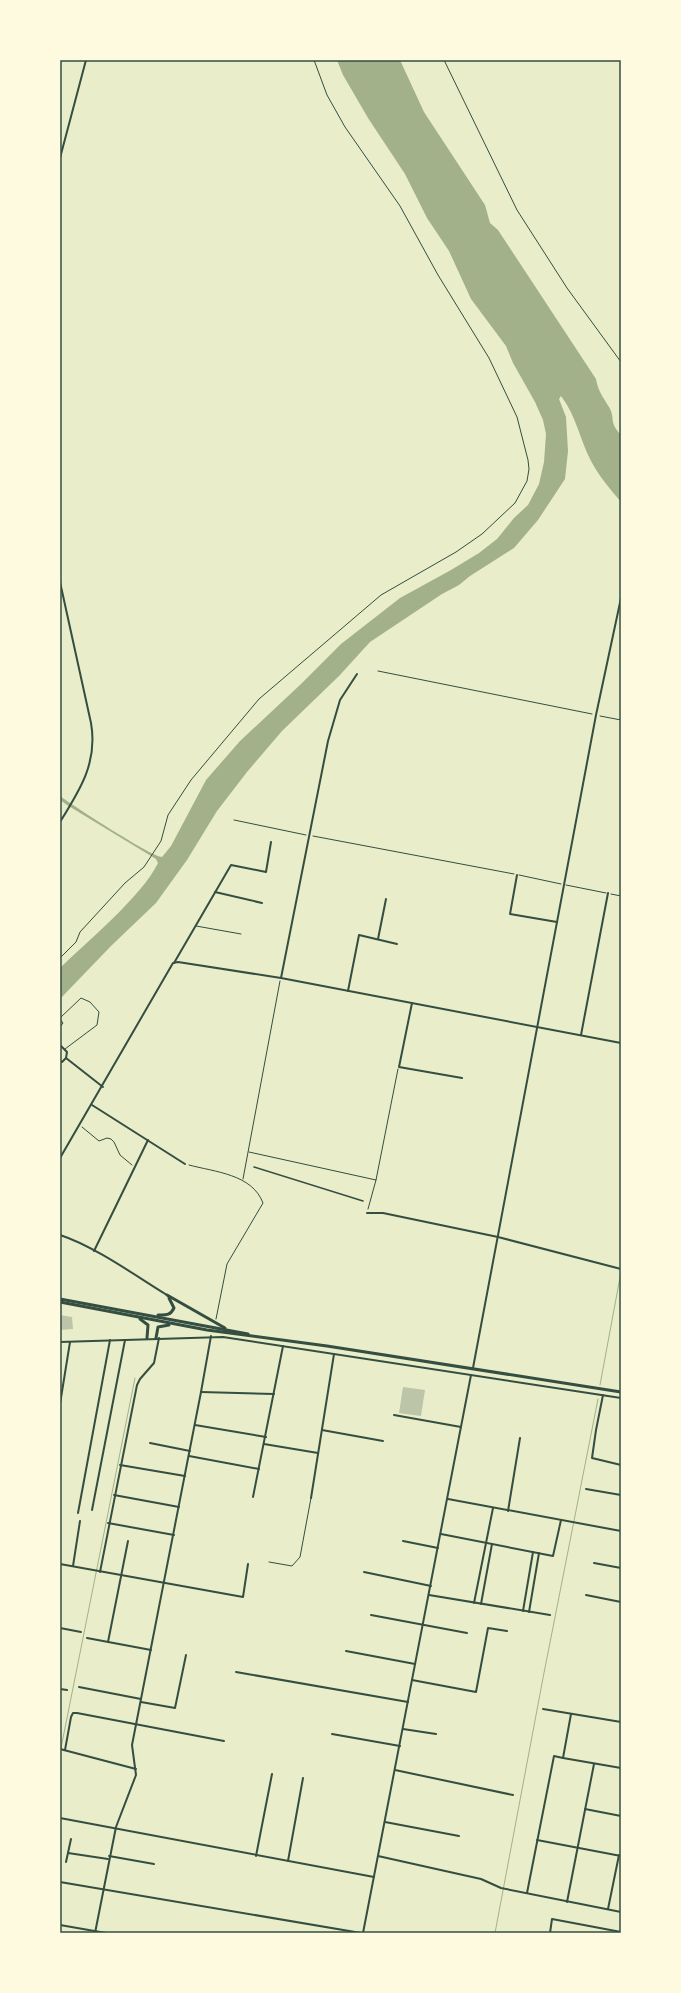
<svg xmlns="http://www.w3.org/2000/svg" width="681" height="1993" viewBox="0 0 681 1993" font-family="'Asap Condensed',sans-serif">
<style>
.water{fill:#a3b18a}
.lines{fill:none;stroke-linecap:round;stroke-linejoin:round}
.stream{stroke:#a3b18a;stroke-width:1}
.building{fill:#bcc5a7}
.path{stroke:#344e41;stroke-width:1}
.service{stroke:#344e41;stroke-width:1}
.pedestrian{stroke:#344e41;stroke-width:1.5}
.minor{stroke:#344e41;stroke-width:2}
.tertiary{stroke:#344e41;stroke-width:2}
.primary{stroke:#344e41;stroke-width:3}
.neatline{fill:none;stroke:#344e41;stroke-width:1.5}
</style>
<rect width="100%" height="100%" fill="#e9edc9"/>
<path class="water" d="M337,60H400L424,112L485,205L490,223L498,230L596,379C598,391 603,397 609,407C616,419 608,421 621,435V502C610,489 599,476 591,461C580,440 576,415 561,396L559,399L566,417L568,451L565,479L538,520L514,548L470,576L459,585L442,594L370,642L339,676L282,731L247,772L217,811L187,860L156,903L111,946L60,999V968C88,941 142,896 158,863L156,859L67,805L60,800V796C72,805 152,857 162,857L171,846L206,780L240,741L301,684L341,644L400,598L451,570L479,553L497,539L514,518L528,505L539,484L544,462L546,434L543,420L535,402L513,363L506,346L471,299L449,251L427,218L405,174L368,118L343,75Z"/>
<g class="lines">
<g class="stream">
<polyline points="600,1385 621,1272"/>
<polyline points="60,1753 135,1378"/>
<polyline points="495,1933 543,1678 598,1399"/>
</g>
</g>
<g class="building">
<polygon points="60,1315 72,1317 73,1329 60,1330"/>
<polygon points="403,1387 425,1390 421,1416 399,1413"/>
</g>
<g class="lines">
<g class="path">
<polyline points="444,60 517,210 567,288 621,362"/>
<polyline points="378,671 592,714"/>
<polyline points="600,716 621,720"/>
<polyline points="234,820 306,835"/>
<polyline points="313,836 514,874"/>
<polyline points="519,875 561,884"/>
<polyline points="566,885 606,893"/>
<polyline points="611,894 621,896"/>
<polyline points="60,958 76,942 80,932 125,883 144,867 161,841 168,815 191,780 259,699 381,595 456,552 482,534 515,503 527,481 529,469 528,460 517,417 489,358 438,275 400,206 345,127 327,95 314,60"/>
<polyline points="82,1127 99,1141 107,1138 111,1139 114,1142 120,1155 132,1165"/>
<polyline points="249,1152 376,1180 368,1209"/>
<path d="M189,1165C215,1172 252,1174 263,1203L227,1264L216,1319"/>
<polyline points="243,1179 280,981"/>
<polyline points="376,1180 398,1069"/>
</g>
<g class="service">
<polyline points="196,926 241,934"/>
<polyline points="60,1018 81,998 90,1002 99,1012 97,1025 65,1049"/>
<polyline points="60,1019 63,1023 60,1027"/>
<polyline points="269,1562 292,1566 300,1557 311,1498"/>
</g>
<polyline class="pedestrian" points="254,1167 363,1201"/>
<g class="minor">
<polyline points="517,875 510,914 557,922"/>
<polyline points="215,892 262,903"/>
<polyline points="378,939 386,899"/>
<polyline points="174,963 231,865 266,872 271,842"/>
<polyline points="281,978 328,741 340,700 357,674"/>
<polyline points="348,991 359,935 397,944"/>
<polyline points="412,1003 399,1067 462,1078"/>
<polyline points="581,1035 608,893"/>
<polyline points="60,1045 67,1052 66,1058 62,1062 60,1061"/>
<polyline points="66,1058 103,1087"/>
<polyline points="92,1105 185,1164"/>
<polyline points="60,1158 173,963 178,962 281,978 621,1043"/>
<polyline points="367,1213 383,1213 498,1237 621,1269"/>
<polyline points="94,1251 148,1140"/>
<polyline points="473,1368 596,715 621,598"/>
<polyline points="201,1392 274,1394"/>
<polyline points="603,1395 596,1430 592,1458 621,1465"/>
<polyline points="60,1404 70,1342"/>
<polyline points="394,1415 461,1427"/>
<polyline points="195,1425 266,1437"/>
<polyline points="322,1430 383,1441"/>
<polyline points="150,1443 190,1451"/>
<polyline points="264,1444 318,1453"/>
<polyline points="189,1456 259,1469"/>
<polyline points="120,1465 185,1476"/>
<polyline points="586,1489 621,1495"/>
<polyline points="114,1495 179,1507"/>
<polyline points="253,1497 283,1346"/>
<polyline points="311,1498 334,1354"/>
<polyline points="448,1499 621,1531"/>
<polyline points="92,1510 125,1340"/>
<polyline points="508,1511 520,1438"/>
<polyline points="78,1513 110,1340"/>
<polyline points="108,1523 174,1535"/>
<polyline points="441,1534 553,1556 561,1520"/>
<polyline points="403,1541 438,1548"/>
<polyline points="594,1563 621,1568"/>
<polyline points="60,1564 243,1597 248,1564"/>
<polyline points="73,1566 80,1521"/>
<polyline points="100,1572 137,1385 140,1379 154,1363 159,1338"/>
<polyline points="364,1572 431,1586"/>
<polyline points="429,1595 550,1615"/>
<polyline points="586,1595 621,1602"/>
<polyline points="474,1603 493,1508"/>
<polyline points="481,1604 492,1544"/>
<polyline points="523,1611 533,1552"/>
<polyline points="529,1612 539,1553"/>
<polyline points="371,1615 467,1633"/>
<polyline points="60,1628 81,1632"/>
<polyline points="87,1638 151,1650"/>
<polyline points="108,1642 128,1541"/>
<polyline points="346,1651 415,1664"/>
<polyline points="236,1672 408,1702"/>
<polyline points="412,1680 476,1692 488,1628 507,1631"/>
<polyline points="79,1687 141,1699"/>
<polyline points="60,1689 67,1690"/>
<polyline points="141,1702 175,1708 186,1655"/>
<polyline points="543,1709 621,1722"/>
<polyline points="571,1714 563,1758 621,1768"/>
<polyline points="403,1729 436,1734"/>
<polyline points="332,1734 400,1746"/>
<polyline points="60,1749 136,1769"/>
<polyline points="65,1750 71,1717 73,1713 77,1713 224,1741"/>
<polyline points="395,1770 513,1795"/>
<polyline points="585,1809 621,1816"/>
<polyline points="60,1818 374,1877"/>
<polyline points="385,1822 459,1836"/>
<polyline points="537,1840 621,1856"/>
<polyline points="68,1853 108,1859"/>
<polyline points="109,1856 154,1864"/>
<polyline points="256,1856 272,1774"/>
<polyline points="378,1856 481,1879 501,1888 621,1912"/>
<polyline points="288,1861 303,1778"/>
<polyline points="66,1862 71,1839"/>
<polyline points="60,1882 361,1933"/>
<polyline points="527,1893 554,1756 563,1758"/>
<polyline points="567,1902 594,1764"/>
<polyline points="608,1909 619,1855"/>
<polyline points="60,1925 106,1933"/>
<polyline points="95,1933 116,1827 136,1775 132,1745 201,1392 211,1336"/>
<polyline points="363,1933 471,1375"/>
<polyline points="550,1933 552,1919 621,1932"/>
</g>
<g class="tertiary">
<polyline points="60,158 86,60"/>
<path d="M60,582L91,723C98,762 80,790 60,822"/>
<path d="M60,1235C94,1246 136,1276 167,1295"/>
<polyline points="60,1342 223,1337 621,1398"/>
</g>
<g class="primary">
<polyline points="167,1295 225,1328"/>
<polyline points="60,1299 248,1334"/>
<polyline points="60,1302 207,1330 327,1346 621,1392"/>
<path d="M158,1315C166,1315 170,1316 174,1308L169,1298"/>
<polyline points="140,1319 148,1325 147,1338"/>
<polyline points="156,1338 158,1327 169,1325"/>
</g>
</g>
<rect width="681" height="1993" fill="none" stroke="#fefae0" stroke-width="122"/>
<rect x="61" y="61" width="559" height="1871" class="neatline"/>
</svg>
